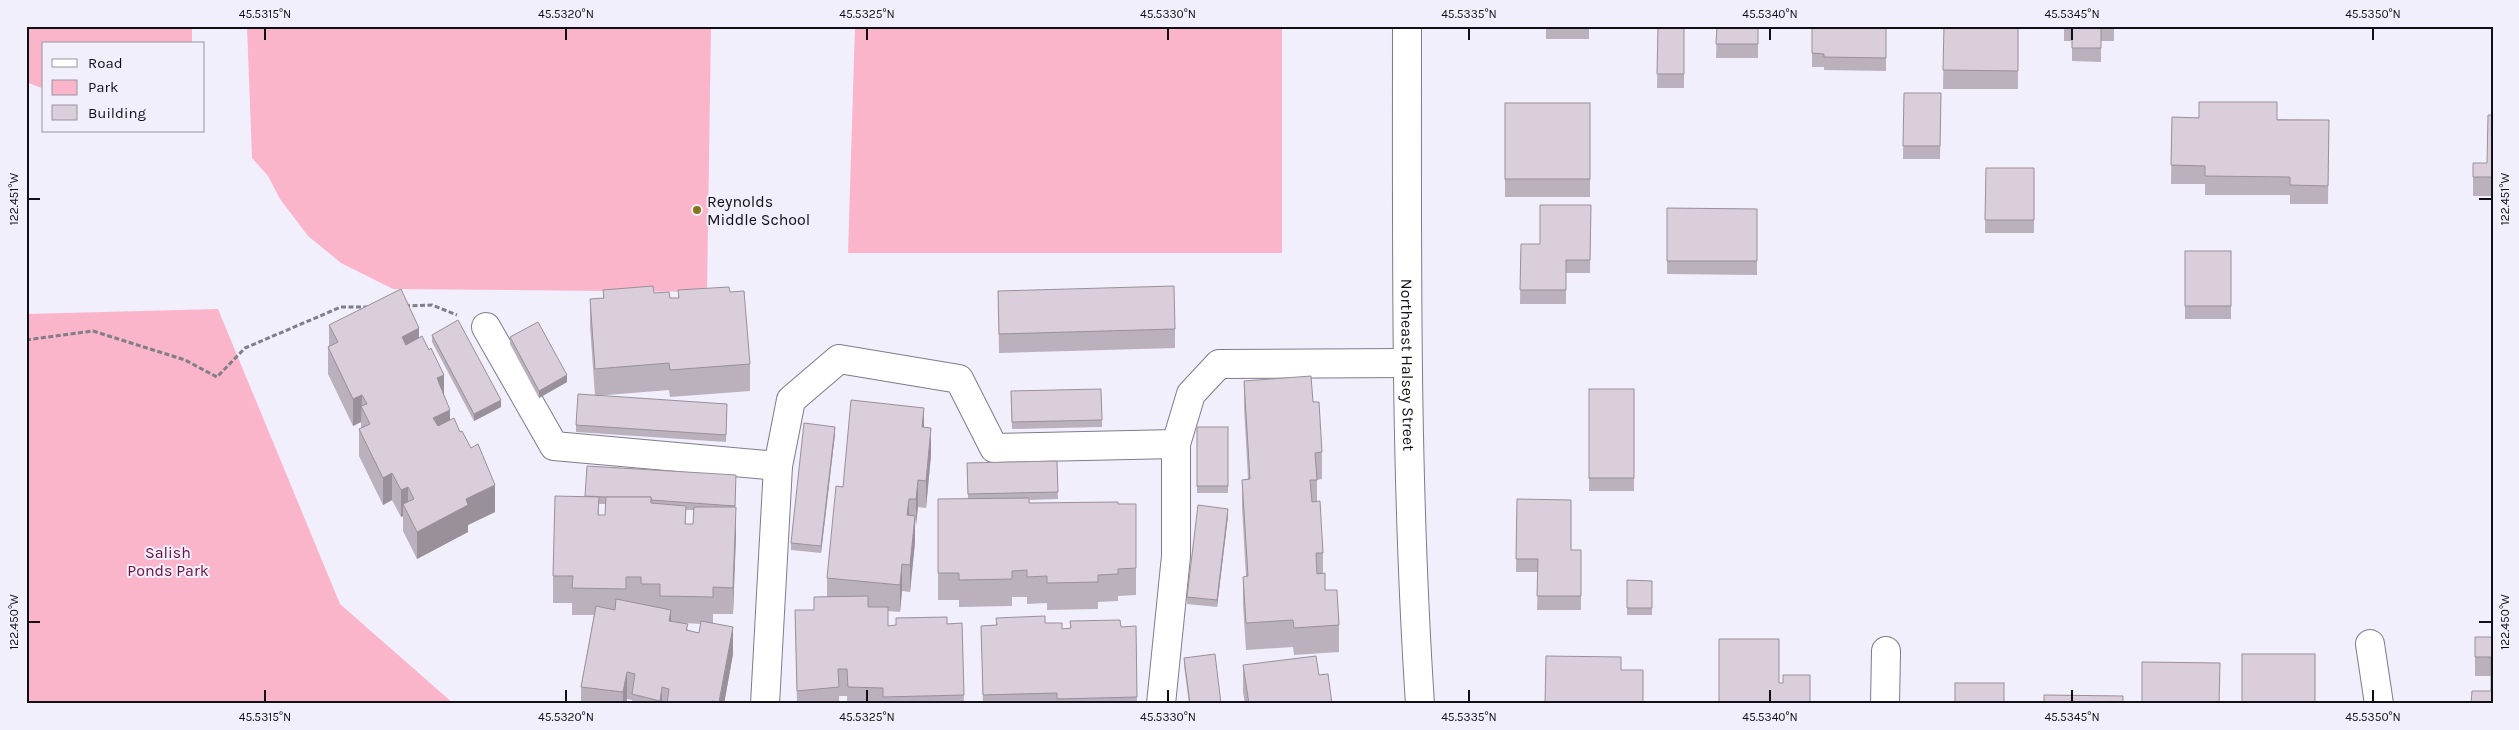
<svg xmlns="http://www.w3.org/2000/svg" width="2519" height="730" viewBox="0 0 2519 730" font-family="Karla,sans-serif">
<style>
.green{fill:#fab5ca}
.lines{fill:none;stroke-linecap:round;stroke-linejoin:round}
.minor-casing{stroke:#7d7c8a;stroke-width:30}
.path{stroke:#807e87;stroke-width:3;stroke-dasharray:5 2.5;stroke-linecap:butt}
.minor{stroke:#fff;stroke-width:28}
.wall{fill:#bbb1bc;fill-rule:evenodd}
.shaded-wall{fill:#999099}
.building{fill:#dacedb;stroke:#999099}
.ticks{fill:none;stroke:#100f14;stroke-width:2}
.poi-dot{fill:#85761a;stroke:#f1effc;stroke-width:2}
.labels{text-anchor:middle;stroke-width:4;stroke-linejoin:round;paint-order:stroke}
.poi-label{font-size:16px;fill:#100f14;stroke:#f1effc;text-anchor:start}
.street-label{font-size:16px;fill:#100f14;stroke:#f1effc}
.park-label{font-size:16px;fill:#6b123b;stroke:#f1effc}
.neatline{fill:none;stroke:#100f14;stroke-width:2}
.ticks-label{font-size:12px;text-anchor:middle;fill:#100f14}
</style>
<rect width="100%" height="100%" fill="#f1effc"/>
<g class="green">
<polygon points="26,26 192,26 192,44 44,44 44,89 26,82"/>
<polygon points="247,26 711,26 707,292 393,289 341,263 308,236 280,199 268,176 252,158"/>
<polygon points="855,26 1282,26 1282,253 848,253"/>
<polygon points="218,309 340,604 454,704 26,704 26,314"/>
</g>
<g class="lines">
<defs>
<g id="minor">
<path id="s1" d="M1407,26C1407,252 1405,478 1420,704"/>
<polyline points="486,327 554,446 778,466"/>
<polyline points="2370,644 2379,704"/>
<polyline points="765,704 778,466 791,400 839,359 959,379 994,448 1176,444 1191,394 1219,364 1407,363"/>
<polyline points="1161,704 1176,556 1176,444"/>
<polyline points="1885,704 1886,651"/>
</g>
</defs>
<use href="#minor" class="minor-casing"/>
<g class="path">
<polyline points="405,306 432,305 457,315"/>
<polyline points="26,340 93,331 185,360 217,377 245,348 341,307 369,307"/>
</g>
<use href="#minor" class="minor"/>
</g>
<g class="wall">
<polygon points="1546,26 1642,26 1642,27 1589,27 1589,39 1546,39"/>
<polygon points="1658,26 1684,26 1684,88 1657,88"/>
<polygon points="1717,26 1783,26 1783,29 1758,29 1758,58 1716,58"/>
<polygon points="1812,26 1886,26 1886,71 1824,70 1824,67 1812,67"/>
<polygon points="1944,26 2018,26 2018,89 1943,89"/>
<polygon points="2064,26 2114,26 2114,41 2101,41 2101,62 2072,61 2072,41 2064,41"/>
<polygon points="1904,93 1941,93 1940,159 1903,159"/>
<rect x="1505" y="103" width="85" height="94"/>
<polygon points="2493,115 2493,196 2473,196 2473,163 2487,163"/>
<polygon points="2172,117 2329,120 2328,204 2290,204 2290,195 2205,195 2205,184 2171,184"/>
<polygon points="1986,168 2034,168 2034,233 1985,233"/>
<polygon points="1591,205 1590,273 1566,273 1566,304 1520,304 1521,244 1540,244"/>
<polygon points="1667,208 1757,209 1757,275 1667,274"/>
<rect x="2185" y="251" width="46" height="68"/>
<polygon points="603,290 654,293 670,298 678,298 678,290 730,292 750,364 750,391 670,397 669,390 595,396 727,411 726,442 576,432 576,425 595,396 590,326 590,299 603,298"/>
<polygon points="998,291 1175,329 1175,348 999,353"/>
<polygon points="329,325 419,338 444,395 450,420 495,512 468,525 468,532 417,559 403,531 403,516 401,517 392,500 383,505 359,456 359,429 361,428 361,422 353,426 328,374 328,347 329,346"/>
<polygon points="432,335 501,407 474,421 432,342"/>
<polygon points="510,337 567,382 539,398 510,344"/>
<polygon points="1244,381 1313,402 1322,452 1322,479 1317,480 1317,501 1323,553 1323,573 1325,590 1339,625 1339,652 1294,655 1293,647 1246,650 1243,604 1243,577 1246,577 1242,506 1242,480 1248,479 1244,407"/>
<rect x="1589" y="389" width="45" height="102"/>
<polygon points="1011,391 1102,420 1102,427 1012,429"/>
<rect x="1197" y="427" width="31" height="66"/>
<polygon points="924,428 931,455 926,508 918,507 915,526 915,542 910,592 902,591 900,612 888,611 888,626 962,623 964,704 847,704 847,696 839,696 839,704 797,704 795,610 814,610 827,597 827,578 843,487"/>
<polygon points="835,434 821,553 791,550 791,543"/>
<polygon points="1057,461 1058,499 1029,500 1029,503 1118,504 1136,568 1136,595 1118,596 1118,601 1098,602 1098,609 1047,610 1047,603 1027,604 1027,597 1012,597 1012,606 959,607 959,600 938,600 938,499 968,499 967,463"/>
<path d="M736,482L735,507L736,534L733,614H713V623L733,654L724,704H632V700L627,699L626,704H581V687L594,615H572V603H553V576L585,496ZM599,504H605V515H599ZM686,510H693V524H686ZM685,623L701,624L699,633L688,630Z"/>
<polygon points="1517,499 1571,550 1581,550 1581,610 1537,610 1538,572 1516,572"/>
<polygon points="1228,516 1217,607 1187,604 1187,597"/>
<polygon points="1627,580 1652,581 1652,615 1627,615"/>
<polygon points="996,618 1045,623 1062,629 1070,628 1070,621 1121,627 1136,626 1137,704 983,704 981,626 996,625"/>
<polygon points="2475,637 2493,637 2491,691 2491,676 2475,676"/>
<polygon points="1184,658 1221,704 1189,704 1184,665"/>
<polygon points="1243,665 1319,675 1332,704 1245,704 1243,692"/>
</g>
<g class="shaded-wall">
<polygon points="419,328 419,355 402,364 402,337"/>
<polygon points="444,375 444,402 437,378"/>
<polygon points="567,375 567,382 539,398 539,391"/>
<polygon points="362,395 361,422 353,426 353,399"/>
<polygon points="501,400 501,407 474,421 474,414"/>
<polygon points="924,408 924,435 922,427"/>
<polygon points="450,410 450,437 433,445 433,418"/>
<polygon points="835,427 835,434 821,553 821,546"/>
<polygon points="931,428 931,455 926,508 926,481"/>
<polygon points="392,473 392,500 383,505 383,478"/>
<polygon points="918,480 918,507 916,526 916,499"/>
<polygon points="495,485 495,512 468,525 468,532 417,559 417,532 466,499"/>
<polygon points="408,487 408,513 403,504 403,516 401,517 401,490"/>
<polygon points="909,499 909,526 907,515"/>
<polygon points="736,507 736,534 733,614 733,588"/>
<polygon points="1228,509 1228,516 1217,607 1217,600"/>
<polygon points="915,516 915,542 910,592 910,565"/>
<polygon points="902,564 902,591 900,612 900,585"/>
<polygon points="671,610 671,636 669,621"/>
<polygon points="733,627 733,654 724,704 719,704"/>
<polygon points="627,672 627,699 626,704 623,704 623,692"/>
<polygon points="662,687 662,704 660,704 660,701"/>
</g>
<g class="building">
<polygon points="1658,26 1684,26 1684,74 1657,74"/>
<polygon points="1717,26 1758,26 1758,44 1716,44"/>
<polygon points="1812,26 1886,26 1886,58 1824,57 1824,54 1812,53"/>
<polygon points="1944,26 2018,26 2018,71 1943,70"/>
<polygon points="2064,26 2114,26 2114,28 2101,28 2101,48 2072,48 2072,28 2064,28"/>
<polygon points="1904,93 1941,93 1940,146 1903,146"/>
<polygon points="2199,102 2277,102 2277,120 2329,120 2328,186 2290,185 2290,177 2205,176 2205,166 2171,165 2172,117 2199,118"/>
<rect x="1505" y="103" width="85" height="76"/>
<polygon points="2488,115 2493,115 2493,177 2473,177 2473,163 2487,163"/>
<polygon points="1986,168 2034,168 2034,220 1985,220"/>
<polygon points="1540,205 1591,205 1590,260 1566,260 1566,290 1520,290 1521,244 1540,244"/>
<polygon points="1667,208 1757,209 1757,261 1667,261"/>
<rect x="2185" y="251" width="46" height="55"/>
<polygon points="653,286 654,293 669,292 670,298 679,298 678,290 729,287 730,292 744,291 750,364 670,370 669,363 595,369 590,299 604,298 603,290"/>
<polygon points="1174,286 1175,329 999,334 998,291"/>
<polygon points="401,289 419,328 402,337 406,345 422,336 429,350 431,348 444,375 437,378 450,410 433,418 438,426 454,418 460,432 462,431 471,448 478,444 495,485 466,499 468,505 417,532 403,504 414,499 408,487 401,490 392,473 383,478 359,429 370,424 361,406 367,404 362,395 353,399 328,347 338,342 329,325"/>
<polygon points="458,320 501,400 474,414 432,335"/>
<polygon points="538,322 567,375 539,391 510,337"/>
<polygon points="1311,376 1313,402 1319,402 1322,452 1315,453 1317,480 1310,480 1312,502 1320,501 1323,553 1316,553 1317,574 1325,573 1325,590 1337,590 1339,625 1294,628 1293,620 1246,623 1243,577 1248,576 1242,480 1250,479 1244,381"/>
<polygon points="1101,389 1102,420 1012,422 1011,391"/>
<rect x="1589" y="389" width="45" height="89"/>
<polygon points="578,394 727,404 726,435 576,425"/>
<polygon points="851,400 924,408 922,427 931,428 926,481 918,480 916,499 909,499 907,515 915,516 910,565 902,564 900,585 827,578 836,486 843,487"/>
<polygon points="804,423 835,427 821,546 791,543"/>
<rect x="1197" y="427" width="31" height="59"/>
<polygon points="1057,461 1058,492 968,494 967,463"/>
<polygon points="587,466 736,475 735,506 651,500 651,497 606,497 585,496"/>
<polygon points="555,496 599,497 598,515 605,515 606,497 651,497 651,503 686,506 685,524 693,524 694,507 736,507 733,588 713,587 713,597 660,596 660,584 641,584 641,577 626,577 626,589 572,588 573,576 553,576"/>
<polygon points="1029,498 1029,503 1118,502 1118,504 1136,504 1136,568 1118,569 1118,574 1098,575 1098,582 1047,583 1047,576 1027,577 1027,570 1012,571 1012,579 959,580 959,573 938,573 938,499"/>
<polygon points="1517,499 1571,500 1571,550 1581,550 1581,596 1537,596 1538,559 1516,559"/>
<polygon points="1198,505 1228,509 1217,600 1187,597"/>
<polygon points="1627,580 1652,581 1652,608 1627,608"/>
<polygon points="868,596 868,607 888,607 888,626 896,625 896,618 947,617 947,624 962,623 964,695 883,697 883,688 848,687 847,669 838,669 839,687 797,691 795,610 814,610 814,597"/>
<polygon points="616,599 671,610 669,621 688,624 686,630 699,633 701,621 733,627 719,702 712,701 711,704 667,704 669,689 662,687 660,701 632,694 635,674 627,672 623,692 581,687 596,606 615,610"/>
<polygon points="1045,616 1045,623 1062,623 1062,629 1071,628 1070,621 1120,620 1121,627 1136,626 1137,697 1057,699 1057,693 983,695 981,626 997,625 996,618"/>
<polygon points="2475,637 2493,637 2493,704 2471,704 2472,691 2491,691 2491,657 2475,657"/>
<polygon points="1719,639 1779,639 1779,683 1783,683 1783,675 1810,675 1810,704 1719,704"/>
<polygon points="1215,654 1221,704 1190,704 1184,658"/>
<rect x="2242" y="654" width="73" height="50"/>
<polygon points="1316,656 1319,675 1328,674 1332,704 1249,704 1243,665"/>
<polygon points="1546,656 1621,657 1621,670 1643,670 1643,704 1545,704"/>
<polygon points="2142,662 2220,663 2219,704 2142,704"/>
<rect x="1955" y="683" width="49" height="21"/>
<polygon points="2044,695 2123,696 2123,704 2044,704"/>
</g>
<path class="ticks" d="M265,28V40M566,28V40M867,28V40M1168,28V40M1469,28V40M1770,28V40M2072,28V40M2373,28V40M28,199H40M2479,199H2492M28,622H40M2479,622H2492M265,690V702M566,690V702M867,690V702M1168,690V702M1469,690V702M1770,690V702M2072,690V702M2373,690V702"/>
<circle class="poi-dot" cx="697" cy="210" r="5"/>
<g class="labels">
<g class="poi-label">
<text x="707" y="207">Reynolds<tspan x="707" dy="18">Middle School</tspan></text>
</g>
<g class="street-label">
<text dy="6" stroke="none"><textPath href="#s1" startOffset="339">Northeast Halsey Street</textPath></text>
</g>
<g class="park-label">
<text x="168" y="558">Salish<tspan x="168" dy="18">Ponds Park</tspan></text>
</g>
</g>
<rect width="2519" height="730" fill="none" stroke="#f1effc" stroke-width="55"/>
<rect x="42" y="42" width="162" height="90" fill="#f1effc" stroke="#97959f"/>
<rect x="52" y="59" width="25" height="8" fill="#ffffff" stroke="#97959f"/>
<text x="88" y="68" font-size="15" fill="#100f14">Road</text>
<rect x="52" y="80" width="25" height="15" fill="#fab5ca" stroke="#97959f"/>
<text x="88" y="92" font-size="15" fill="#100f14">Park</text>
<rect x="52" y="105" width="25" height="15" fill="#dacedb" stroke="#97959f"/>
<text x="88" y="118" font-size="15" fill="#100f14">Building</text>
<rect x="28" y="28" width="2464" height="674" class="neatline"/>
<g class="ticks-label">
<text x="265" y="18">45.5315°N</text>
<text x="566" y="18">45.5320°N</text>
<text x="867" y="18">45.5325°N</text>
<text x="1168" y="18">45.5330°N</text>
<text x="1469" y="18">45.5335°N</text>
<text x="1770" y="18">45.5340°N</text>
<text x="2072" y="18">45.5345°N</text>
<text x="2373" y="18">45.5350°N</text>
<text transform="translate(2505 199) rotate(-90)" y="4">122.451°W</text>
<text transform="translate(14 199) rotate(-90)" y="4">122.451°W</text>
<text transform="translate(2505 622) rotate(-90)" y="4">122.450°W</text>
<text transform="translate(14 622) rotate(-90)" y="4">122.450°W</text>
<text x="265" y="721">45.5315°N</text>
<text x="566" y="721">45.5320°N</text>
<text x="867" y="721">45.5325°N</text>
<text x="1168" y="721">45.5330°N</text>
<text x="1469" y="721">45.5335°N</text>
<text x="1770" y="721">45.5340°N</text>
<text x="2072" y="721">45.5345°N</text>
<text x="2373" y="721">45.5350°N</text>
</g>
</svg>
